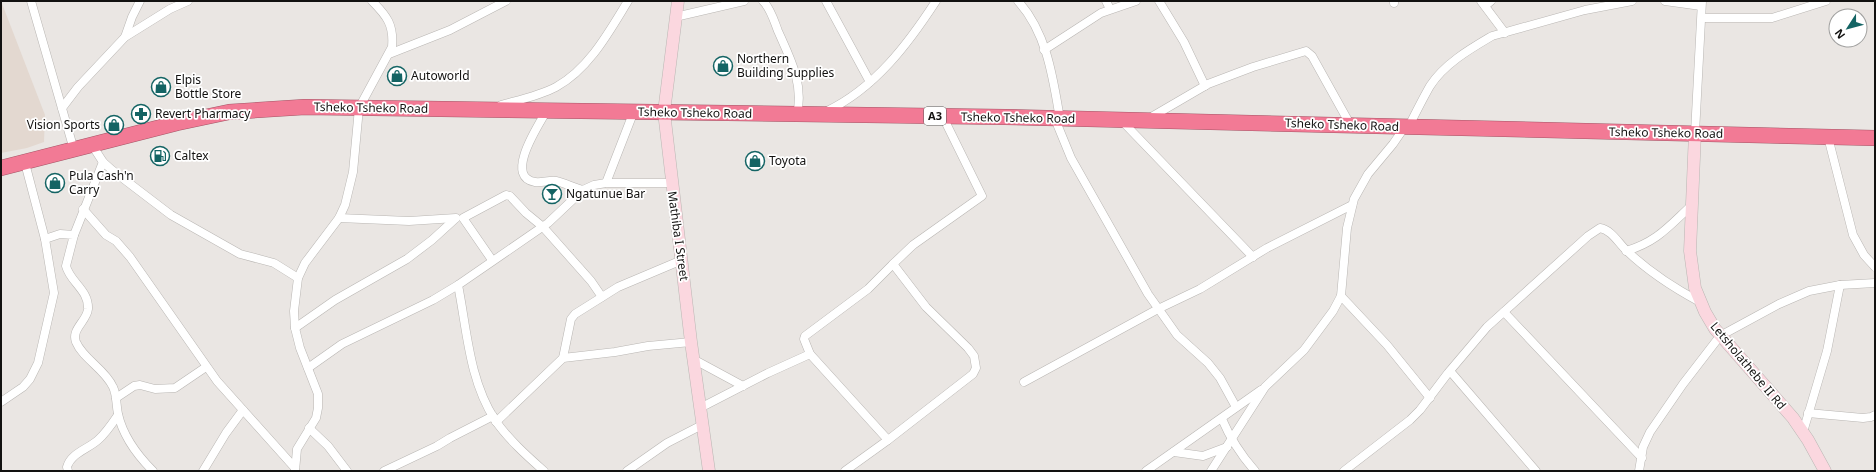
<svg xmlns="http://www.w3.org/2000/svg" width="1876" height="472" viewBox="0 0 1876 472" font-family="'Noto Sans',sans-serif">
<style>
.built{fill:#e3d8d0}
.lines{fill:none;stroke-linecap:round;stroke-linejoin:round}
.street-casing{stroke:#b9b6b3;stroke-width:9}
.secondary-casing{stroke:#b9b6b3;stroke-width:13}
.highway-casing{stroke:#a45566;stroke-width:16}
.street{stroke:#fff;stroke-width:8}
.secondary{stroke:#fbd7df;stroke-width:12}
.highway{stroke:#f27a95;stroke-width:15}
.labels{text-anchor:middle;stroke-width:3.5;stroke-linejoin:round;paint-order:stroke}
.shield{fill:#fff;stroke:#595858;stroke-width:1}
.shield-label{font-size:11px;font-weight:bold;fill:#121110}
.poi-label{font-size:12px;fill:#121110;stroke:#fff;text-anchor:start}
.street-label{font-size:12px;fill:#121110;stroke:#fff}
</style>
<rect width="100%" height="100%" fill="#eae6e3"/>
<polygon class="built" points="1,1 45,115 44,142 27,148 1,153"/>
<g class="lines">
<defs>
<g id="street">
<polyline points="31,1 74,150"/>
<path d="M763,1C771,9 774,21 778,31C790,58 804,84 797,114"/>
<polyline points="826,1 870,82"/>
<path d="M1018,1C1047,33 1053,78 1060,119"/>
<polyline points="1106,1 1110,9"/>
<polyline points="1159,1 1184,42 1205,86"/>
<polyline points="1481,1 1505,33"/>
<polyline points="1665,1 1701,6"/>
<polyline points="1394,3 1394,1"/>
<polyline points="1485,6 1491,1"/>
<polyline points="675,17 744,1"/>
<polyline points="1702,18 1772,18 1826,1"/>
<polyline points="125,37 132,17 140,1"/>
<polyline points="1044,50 1101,13 1136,1"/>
<polyline points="389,54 450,30 506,1"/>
<path d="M501,105C519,100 539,96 556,87C589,69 609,32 628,1"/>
<polyline points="62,108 78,87 125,37 170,9 188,1"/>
<path d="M547,110C540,123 503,177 535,182C542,183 549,180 556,181C565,183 574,188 583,190"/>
<path d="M827,111C875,88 908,44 936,1"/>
<polyline points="1055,119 1071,158 1148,294 1177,335 1208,363 1220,378 1236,407"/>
<polyline points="1148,119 1208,84 1253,67 1306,51 1312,56 1351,126"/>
<polyline points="1122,121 1253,257"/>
<path d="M1408,128C1415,114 1422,100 1430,86C1444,64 1470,49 1492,36L1585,10L1632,1"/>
<polyline points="1695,133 1702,1"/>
<polyline points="1828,137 1853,235 1864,255 1875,267"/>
<polyline points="92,145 103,162 112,170 171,215 240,254 274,263 298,278"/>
<polyline points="606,183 634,111"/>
<polyline points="83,209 106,235 116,241 130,257 217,381 295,468"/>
<polyline points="339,218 409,221 456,218"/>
<polyline points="74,235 103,162"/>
<path d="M45,239L60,234L74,235L66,266C70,282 89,290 88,309C87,321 71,329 76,342C83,359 105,369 113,387C117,395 116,405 118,414C123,436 138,456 153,471"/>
<path d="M1626,251C1657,242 1669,226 1692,205"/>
<polyline points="492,260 463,218 506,195 510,196 526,213 543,227 591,281 602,297"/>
<polyline points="1341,296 1387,345 1430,398"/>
<polyline points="1504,312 1642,458"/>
<polyline points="295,328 335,300 407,259 432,240 455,219"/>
<polyline points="563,358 571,319 575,314 618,287 682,260"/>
<polyline points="693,359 743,386"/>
<polyline points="308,368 342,344 433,300 458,285"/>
<polyline points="1450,371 1536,471"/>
<polyline points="1024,382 1158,309 1200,289 1267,248 1352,205"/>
<polyline points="116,398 134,386 140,385 155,389 175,388 206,367"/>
<polyline points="1,402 23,387 30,379 38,363 54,293 45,239 25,163"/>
<polyline points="700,408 768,373 810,354"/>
<polyline points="1808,413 1863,418 1871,417 1875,415"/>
<path d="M1222,419C1230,438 1241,455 1255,471"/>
<polyline points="496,422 563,358 615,352 648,346 691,342"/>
<polyline points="309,428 328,446 347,471"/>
<polyline points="1803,432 1827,351 1840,285"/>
<polyline points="888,440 810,354 804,339 805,336 868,289 893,264"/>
<polyline points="1174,452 1203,456 1227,447"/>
<path d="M68,471L67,467C71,453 88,449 98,440C106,433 112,424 118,415"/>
<polyline points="203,471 226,433 243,410"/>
<path d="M295,471L297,449L316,418L318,408V394L300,348L295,328L294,311L298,278L305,263L339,218L345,205L353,172L359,108L392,47C394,25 387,16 372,1"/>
<polyline points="384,471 437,446 450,438 493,416"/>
<path d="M544,471C527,456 508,439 495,420C469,380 467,330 458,285L548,223L583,190L594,185L606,183H671"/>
<polyline points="627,471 667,443 702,425"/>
<polyline points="845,471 888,440 973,374 976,368 974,356 968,348 926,307 893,264 913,245 982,196 943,117"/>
<polyline points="1146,471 1261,390"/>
<polyline points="1211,471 1265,387 1304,350 1333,311 1341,296 1347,228 1354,199 1368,174 1393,144 1404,128"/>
<path d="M1344,471L1410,420L1420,410L1448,373L1487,327L1588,236L1600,228C1612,230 1619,244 1627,251C1649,272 1674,288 1700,302"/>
<polyline points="1639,471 1643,447 1650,432 1683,384 1720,336 1779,304 1809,291 1840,285 1875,283"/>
</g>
<g id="secondary">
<polyline points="678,1 664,112 691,342 709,471"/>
<polyline points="1695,133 1690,251 1695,288 1705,312 1715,329 1793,418 1808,440 1825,471"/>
</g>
<polyline id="highway" points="1,168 177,123 229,112 305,107 1005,117 1875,138"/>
</defs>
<use href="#street" class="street-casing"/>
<use href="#secondary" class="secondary-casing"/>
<use href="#highway" class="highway-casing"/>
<use href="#street" class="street"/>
<use href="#secondary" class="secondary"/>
<use href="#highway" class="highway"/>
</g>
<defs>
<symbol id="shop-ring" viewBox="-11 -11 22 22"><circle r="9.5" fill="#fff" stroke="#146464" stroke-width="1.5"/><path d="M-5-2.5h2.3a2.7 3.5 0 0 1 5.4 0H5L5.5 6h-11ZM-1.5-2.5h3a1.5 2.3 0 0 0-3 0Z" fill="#146464"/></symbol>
<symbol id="pharmacy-ring" viewBox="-11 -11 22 22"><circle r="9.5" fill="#fff" stroke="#146464" stroke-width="1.5"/><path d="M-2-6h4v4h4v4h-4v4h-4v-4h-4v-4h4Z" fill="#146464"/></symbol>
<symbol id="fuel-ring" viewBox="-11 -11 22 22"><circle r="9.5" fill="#fff" stroke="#146464" stroke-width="1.5"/><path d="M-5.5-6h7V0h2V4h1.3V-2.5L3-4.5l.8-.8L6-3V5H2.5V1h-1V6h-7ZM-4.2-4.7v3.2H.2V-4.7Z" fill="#146464"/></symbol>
<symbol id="bar-ring" viewBox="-11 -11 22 22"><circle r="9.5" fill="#fff" stroke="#146464" stroke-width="1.5"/><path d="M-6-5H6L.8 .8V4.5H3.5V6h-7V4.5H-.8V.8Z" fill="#146464"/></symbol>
</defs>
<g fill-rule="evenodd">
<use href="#shop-ring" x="712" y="55" width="22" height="22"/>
<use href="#shop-ring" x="386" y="65" width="22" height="22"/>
<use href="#shop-ring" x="150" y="76" width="22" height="22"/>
<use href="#pharmacy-ring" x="130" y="103" width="22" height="22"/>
<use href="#shop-ring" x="103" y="114" width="22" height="22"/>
<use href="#fuel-ring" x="149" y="145" width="22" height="22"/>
<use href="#shop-ring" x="744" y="150" width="22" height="22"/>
<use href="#shop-ring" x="44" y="172" width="22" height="22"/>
<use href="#bar-ring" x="541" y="183" width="22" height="22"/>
</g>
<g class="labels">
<rect class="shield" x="924" y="107" width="22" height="18" rx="3"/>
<g class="shield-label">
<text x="935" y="120">A3</text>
</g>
<g class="poi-label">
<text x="737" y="63">Northern<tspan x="737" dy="14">Building Supplies</tspan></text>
<text x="411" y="80">Autoworld</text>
<text x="175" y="84">Elpis<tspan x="175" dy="14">Bottle Store</tspan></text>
<text x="155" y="118">Revert Pharmacy</text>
<text x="100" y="129" text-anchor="end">Vision Sports</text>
<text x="174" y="160">Caltex</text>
<text x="769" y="165">Toyota</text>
<text x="69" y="180">Pula Cash'n<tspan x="69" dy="14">Carry</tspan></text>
<text x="566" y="198">Ngatunue Bar</text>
</g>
<g class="street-label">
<text transform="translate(371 108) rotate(1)" y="4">Tsheko Tsheko Road</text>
<text transform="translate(695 113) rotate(1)" y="4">Tsheko Tsheko Road</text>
<text transform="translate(1018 118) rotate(1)" y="4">Tsheko Tsheko Road</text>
<text transform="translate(1342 125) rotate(2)" y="4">Tsheko Tsheko Road</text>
<text transform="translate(1666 133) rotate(1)" y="4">Tsheko Tsheko Road</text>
<text transform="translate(678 236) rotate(82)" y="4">Mathiba I Street</text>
<text transform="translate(1748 366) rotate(50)" y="4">Letsholathebe II Rd</text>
</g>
</g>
<rect width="1876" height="472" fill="none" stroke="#121110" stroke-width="4"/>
<g transform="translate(1848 28) rotate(234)"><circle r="19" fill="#ffffff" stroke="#a0a09f"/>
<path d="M0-3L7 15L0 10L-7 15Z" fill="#146464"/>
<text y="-6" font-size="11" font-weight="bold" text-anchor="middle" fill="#121110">N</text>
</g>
</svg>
